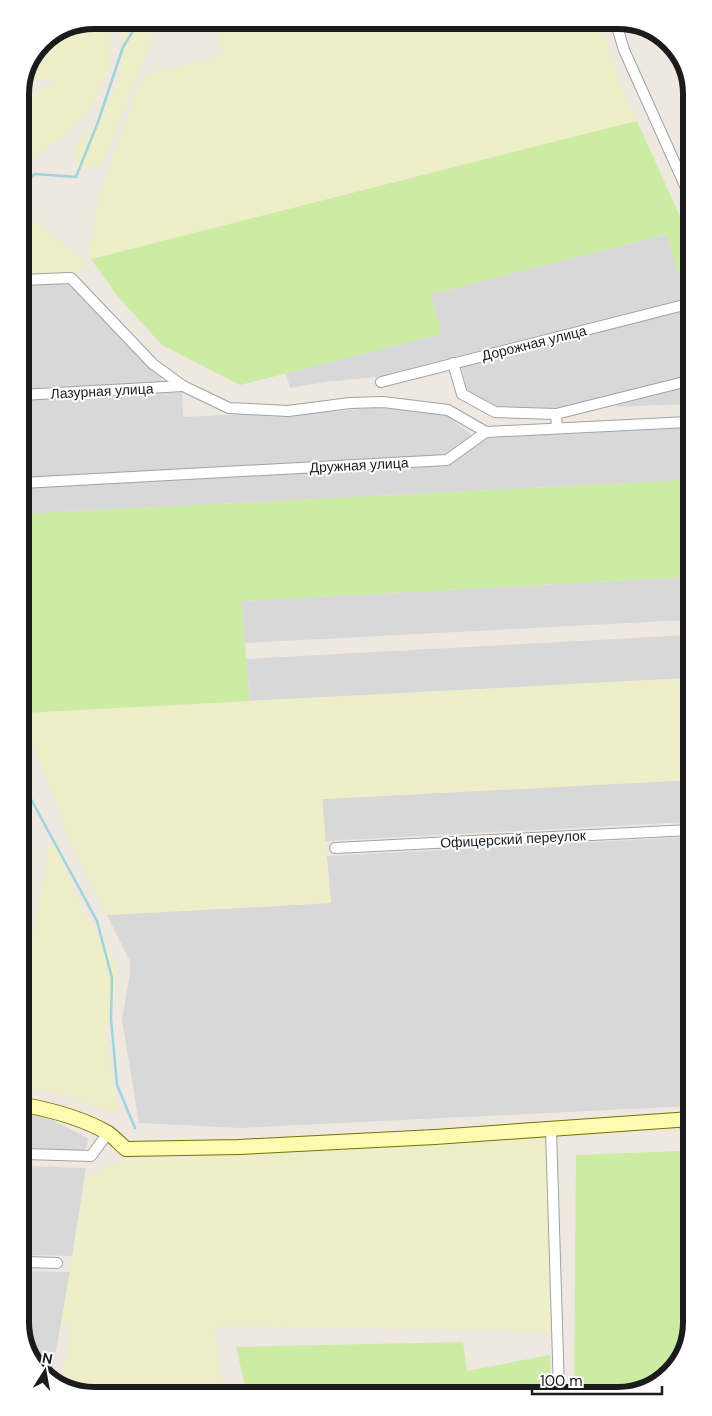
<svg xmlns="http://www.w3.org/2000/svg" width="712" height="1416" viewBox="0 0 712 1416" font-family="'DM Sans',sans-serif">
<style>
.residential{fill:#d9d8d8}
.farmland{fill:#eeeec9}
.grass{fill:#cbeca2}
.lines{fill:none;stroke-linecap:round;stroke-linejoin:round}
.stream{stroke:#9dd4de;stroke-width:2.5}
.street-casing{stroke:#a2a2a2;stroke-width:12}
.secondary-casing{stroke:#707400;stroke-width:16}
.street{stroke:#fff;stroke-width:10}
.secondary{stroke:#fdfbaf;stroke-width:14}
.labels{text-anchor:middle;stroke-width:4;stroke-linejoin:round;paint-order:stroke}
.street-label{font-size:14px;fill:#1b1b1b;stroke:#fff}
.rim{fill:none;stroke:#1b1b1b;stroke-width:6}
</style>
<rect width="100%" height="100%" fill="#eee8e0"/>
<g class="residential">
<polygon points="668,234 678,274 681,273 687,287 687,298 375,377 326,382 290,388 286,373 440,334 431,294"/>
<polygon points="68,283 150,369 161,377 162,382 21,389 21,285"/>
<polygon points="688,309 688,376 550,411 496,409 469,396 461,366"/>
<polygon points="688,387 688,404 617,407 616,405"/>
<polygon points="182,391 183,417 248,414 282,416 383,407 444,414 472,435 442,456 22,478 21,400"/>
<polygon points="688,428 688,480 22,514 22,488 446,466 485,438"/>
<polygon points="689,577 689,620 244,643 240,601"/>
<polygon points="689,635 689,678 250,701 246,659"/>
<polygon points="690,780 690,822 325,841 322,799"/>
<polygon points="690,837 691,1106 240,1128 139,1123 122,1020 130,973 130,961 107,915 330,903 327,856"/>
<polygon points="25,1114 50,1119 88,1138 87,1147 81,1152 25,1150"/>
<polygon points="25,1166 86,1168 72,1256 25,1255"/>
<polygon points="25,1271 70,1272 52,1373 44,1373 26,1350"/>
</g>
<g class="farmland">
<polygon points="94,20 111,20 110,61 106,76 87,116 78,121 67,134 47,148 29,163 20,165 20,102 58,80 24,80 42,42"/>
<polygon points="124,20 157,20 146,55 102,165 77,170 73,148 99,120 117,83 122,61"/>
<polygon points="215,20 600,20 620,84 637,121 91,259 88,255 98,200 115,149 143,76 224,55"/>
<polygon points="21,210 87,262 76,274 73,272 21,275"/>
<polygon points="689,678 690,780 322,799 331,903 107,915 73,847 23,718 23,713"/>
<polygon points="56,844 76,897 119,970 105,1031 119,1115 73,1097 24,1087 24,987 49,845"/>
<polygon points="549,1138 555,1331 213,1326 225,1395 90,1396 61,1386 72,1324 61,1324 86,1178 121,1160"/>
</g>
<g class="grass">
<polygon points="637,121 687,232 687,271 678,274 667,234 455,288 431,294 441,334 240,385 162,345 119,298 91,259"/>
<polygon points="688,480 689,577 241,601 250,701 23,713 22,514"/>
<polygon points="681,1151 691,1184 692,1322 679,1363 644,1390 574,1391 576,1155"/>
<polygon points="463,1342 467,1371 550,1355 551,1391 247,1394 236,1347"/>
</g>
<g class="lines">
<g class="stream">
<polyline points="21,185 35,174 76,177 98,122 123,47 140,20"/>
<polyline points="23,781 26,790 97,921 112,978 111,1019 117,1085 135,1128"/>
</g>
<defs>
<g id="street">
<polyline points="615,20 624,50 687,190"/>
<polyline points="21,280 71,278 153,364 183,386 229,408 288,411 350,403 383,402 448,410 486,432"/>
<polyline points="453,363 462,394 495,412 556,414"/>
<polyline points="381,382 688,304"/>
<polyline points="21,395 183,386"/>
<polyline points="557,428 556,414 688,381"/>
<polyline points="22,483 447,460 486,432 688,422"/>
<polyline points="335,848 690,830"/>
<polyline points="683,1119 691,1146"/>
<polyline points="551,1129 559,1391"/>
<polyline points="25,1154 91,1156 108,1133"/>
<polyline points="25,1262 57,1263"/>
</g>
<path id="secondary" d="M24,1105C51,1110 84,1119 108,1133C114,1137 120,1144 126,1149L239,1147L435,1137L691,1119"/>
</defs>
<use href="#street" class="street-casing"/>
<use href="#secondary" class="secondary-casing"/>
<use href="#street" class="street"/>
<use href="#secondary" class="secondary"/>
</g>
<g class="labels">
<g class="street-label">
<text transform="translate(534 343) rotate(-14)" y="5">Дорожная улица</text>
<text transform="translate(102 391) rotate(-3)" y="5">Лазурная улица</text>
<text transform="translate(359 465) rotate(-3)" y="5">Дружная улица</text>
<text transform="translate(513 839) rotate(-3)" y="5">Офицерский переулок</text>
</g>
</g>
<path d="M0 0H712V1416H0ZM94 29H618A65 65 0 0 1 683 94V1322A65 65 0 0 1 618 1387H94A65 65 0 0 1 29 1322V94A65 65 0 0 1 94 29Z" fill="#fff" fill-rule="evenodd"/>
<path class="rim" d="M94 29H618A65 65 0 0 1 683 94V1322A65 65 0 0 1 618 1387H94A65 65 0 0 1 29 1322V94A65 65 0 0 1 94 29Z"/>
<g transform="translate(45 1371) rotate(11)" stroke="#ffffff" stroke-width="4" paint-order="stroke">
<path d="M0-4L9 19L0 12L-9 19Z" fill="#1b1b1b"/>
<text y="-8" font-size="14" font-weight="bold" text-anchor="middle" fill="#1b1b1b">N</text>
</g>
<path d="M532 1386v8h130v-8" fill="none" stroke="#1b1b1b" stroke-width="2.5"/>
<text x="540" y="1386" font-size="15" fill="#1b1b1b" stroke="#ffffff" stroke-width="4" paint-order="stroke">100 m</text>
</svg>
